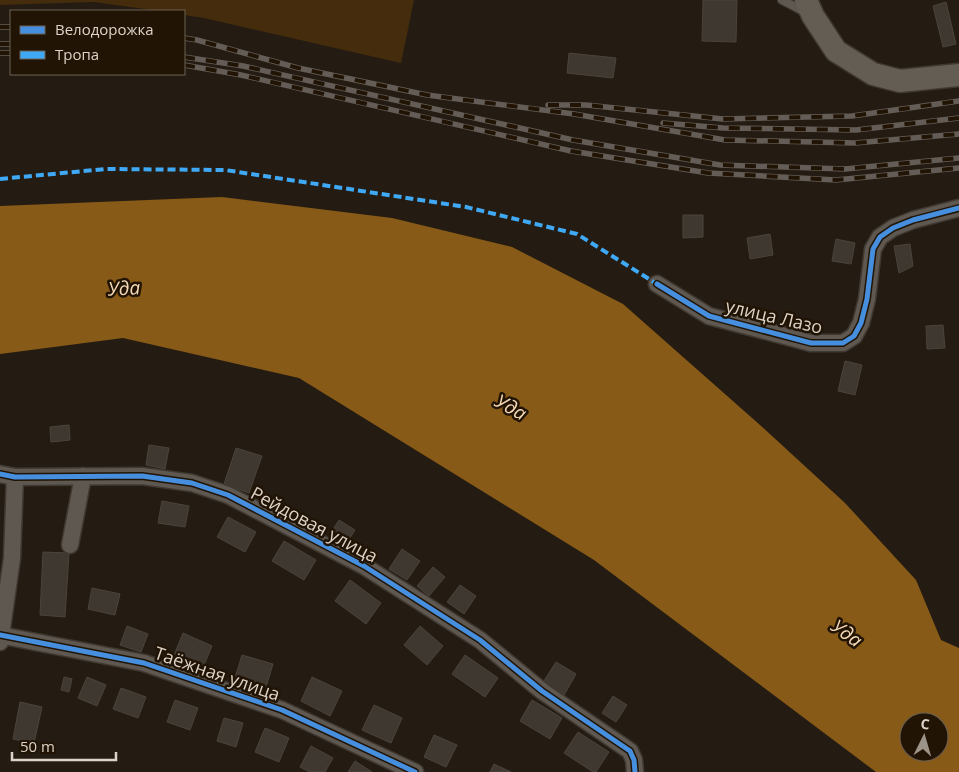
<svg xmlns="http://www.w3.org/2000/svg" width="959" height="772" viewBox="0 0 959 772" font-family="'Open Sans',sans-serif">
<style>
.green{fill:#442c0c}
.water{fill:#885a17;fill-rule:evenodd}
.building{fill:#3f3830;stroke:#4b443b}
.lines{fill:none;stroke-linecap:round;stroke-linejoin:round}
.lane-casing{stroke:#3f3932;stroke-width:10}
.street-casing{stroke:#3f3932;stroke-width:19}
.secondary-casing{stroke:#3f3932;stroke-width:25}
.lane{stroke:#5e5851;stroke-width:8}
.street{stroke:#5e5851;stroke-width:16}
.secondary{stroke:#645d54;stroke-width:22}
.rail-casing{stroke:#645d57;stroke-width:5.5}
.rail{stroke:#211404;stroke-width:4;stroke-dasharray:11;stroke-linecap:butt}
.quiet{stroke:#3fa9f5;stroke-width:4;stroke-dasharray:8 4;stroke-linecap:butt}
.cycleway-casing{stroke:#211404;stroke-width:8}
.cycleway{stroke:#468fdf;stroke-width:5}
.labels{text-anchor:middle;stroke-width:5;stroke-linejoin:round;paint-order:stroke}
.street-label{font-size:18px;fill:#ddd3c9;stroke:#211404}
.water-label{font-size:19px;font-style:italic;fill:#f6d9b8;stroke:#211404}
</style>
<rect width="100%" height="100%" fill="#241c13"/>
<polygon class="green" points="0,0 414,0 401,63 204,18 184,15 184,11 159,11 94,2 0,5"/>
<path class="water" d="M222,197L392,218L512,247L623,304L760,425L845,503L916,580L941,640L959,648V772H876L594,560L299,378L123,338L0,354V206ZM909,722H939V752H909Z"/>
<g class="building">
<polygon points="703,0 737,0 736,42 702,41"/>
<polygon points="946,2 956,44 943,47 933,6"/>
<polygon points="569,53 616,58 613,78 567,73"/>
<polygon points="683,215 703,215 703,237 683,238"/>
<polygon points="770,234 773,255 750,259 747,238"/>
<polygon points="836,239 855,243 851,264 832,261"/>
<polygon points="910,244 913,266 899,273 894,246"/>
<polygon points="943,325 945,348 927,349 926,326"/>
<polygon points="845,361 862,365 855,395 838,391"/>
<polygon points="69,425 70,440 51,442 50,427"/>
<polygon points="149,445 169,448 165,469 146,465"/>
<polygon points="236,448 262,456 249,493 224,484"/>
<polygon points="162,501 189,506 185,527 158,523"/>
<polygon points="228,517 256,532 245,552 217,537"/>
<polygon points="339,520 355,530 345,546 329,536"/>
<polygon points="284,541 316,560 304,580 272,561"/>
<polygon points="402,549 420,561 407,580 389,569"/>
<polygon points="43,552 69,553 65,617 40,615"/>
<polygon points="433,567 445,577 429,596 417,586"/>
<polygon points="350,580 381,603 366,624 335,601"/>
<polygon points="460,585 476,596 464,614 447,602"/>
<polygon points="92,588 120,594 115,615 88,609"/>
<polygon points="127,626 148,634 141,652 120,645"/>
<polygon points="420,626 443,646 427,665 404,645"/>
<polygon points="183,633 212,646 202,670 173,658"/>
<polygon points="242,655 273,664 266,687 235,678"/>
<polygon points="465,655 498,678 485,697 452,674"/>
<polygon points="556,662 576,674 563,697 542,684"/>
<polygon points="64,677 72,679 69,692 61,690"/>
<polygon points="87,677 106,685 97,706 78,698"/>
<polygon points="312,677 342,691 330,716 301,701"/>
<polygon points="121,688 146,697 138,718 113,709"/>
<polygon points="613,696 627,705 616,722 602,713"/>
<polygon points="175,700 198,708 190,730 167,722"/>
<polygon points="532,700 562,718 550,739 520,721"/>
<polygon points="20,702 42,707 34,743 13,739"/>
<polygon points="374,705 402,718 391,743 362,730"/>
<polygon points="224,718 243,723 236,747 217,741"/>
<polygon points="265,728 289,738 279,762 255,752"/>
<polygon points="578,732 609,752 596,772 593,772 564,753"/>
<polygon points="434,735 457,745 446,767 424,757"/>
<polygon points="311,746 333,758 325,772 310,772 300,767"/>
<polygon points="355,761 372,772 348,772"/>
<polygon points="494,764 511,772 490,772"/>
</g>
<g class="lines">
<defs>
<polyline id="lane" points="782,0 805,12"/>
<g id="street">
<polyline points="657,284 709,316 811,343 843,343 854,336 861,323 867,299 873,249 880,237 893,228 913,220 959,208"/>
<polyline points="0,474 15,477 142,476 192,483 228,495 364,566 480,640 542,691 630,751 634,760 635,772"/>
<polyline points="70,545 83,476"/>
<polyline points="0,635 144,663 282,710 415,772"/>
<polyline points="0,642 12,558 15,477"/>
</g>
<polyline id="secondary" points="806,0 813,16 836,51 873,74 900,81 959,75"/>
</defs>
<use href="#lane" class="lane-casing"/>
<use href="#street" class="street-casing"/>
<use href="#secondary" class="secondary-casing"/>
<use href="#lane" class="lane"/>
<use href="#street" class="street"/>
<use href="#secondary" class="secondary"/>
<defs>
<g id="rail">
<polyline points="0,27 11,27"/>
<polyline points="184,38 197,40 298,68 427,95 574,114 725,140 855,143 959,134"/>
<polyline points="0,44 11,44"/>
<polyline points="0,53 11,53"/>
<polyline points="184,57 243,66 573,140 720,165 845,169 959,158"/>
<polyline points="184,65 241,75 571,151 708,173 836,180 959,168"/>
<polyline points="548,105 586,105 723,119 852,116 959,101"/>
<polyline points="663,123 723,128 856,130 959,118"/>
</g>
</defs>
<use href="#rail" class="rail-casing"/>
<use href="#rail" class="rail"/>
<polyline class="quiet" points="0,179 105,169 225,170 466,207 577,234 657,284"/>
<defs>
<g id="cycleway">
<polyline points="657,284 709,316 811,343 843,343 854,336 861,323 867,299 873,249 880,237 893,228 913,220 959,208"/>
<polyline points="0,474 15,477 142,476 192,483 228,495 364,566 480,640 542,691 630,751 634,760 635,772"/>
<polyline points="0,635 144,663 282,710 415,772"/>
</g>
</defs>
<use href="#cycleway" class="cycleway-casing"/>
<use href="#cycleway" class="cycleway"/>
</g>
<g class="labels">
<g class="street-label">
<text transform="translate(774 317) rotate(13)" y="6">улица Лазо</text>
<text transform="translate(314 525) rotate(28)" y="6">Рейдовая улица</text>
<text transform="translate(217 674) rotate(19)" y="6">Таёжная улица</text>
</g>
<g class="water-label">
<text transform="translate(124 288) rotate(-3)" y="7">Уда</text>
<text transform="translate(511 407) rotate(29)" y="7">Уда</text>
<text transform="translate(847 633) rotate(36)" y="7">Уда</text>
</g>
</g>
<rect x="10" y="10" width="175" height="65" fill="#211404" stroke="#6c6053"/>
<rect x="20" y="26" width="25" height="8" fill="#468fdf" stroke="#6c6053"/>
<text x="55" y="35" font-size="15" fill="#ddd3c9">Велодорожка</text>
<rect x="20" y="51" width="25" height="8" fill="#3fa9f5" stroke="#6c6053"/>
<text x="55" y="60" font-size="15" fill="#ddd3c9">Тропа</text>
<g transform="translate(924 737) rotate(5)"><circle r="24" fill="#211404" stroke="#6c6053"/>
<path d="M0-4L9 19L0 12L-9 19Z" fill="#9c9389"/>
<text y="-8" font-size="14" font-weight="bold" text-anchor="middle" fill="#ddd3c9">С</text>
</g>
<path d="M12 752v8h104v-8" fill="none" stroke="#ddd3c9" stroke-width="2.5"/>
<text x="20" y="752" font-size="15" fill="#ddd3c9" stroke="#211404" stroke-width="4" paint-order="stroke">50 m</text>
</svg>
